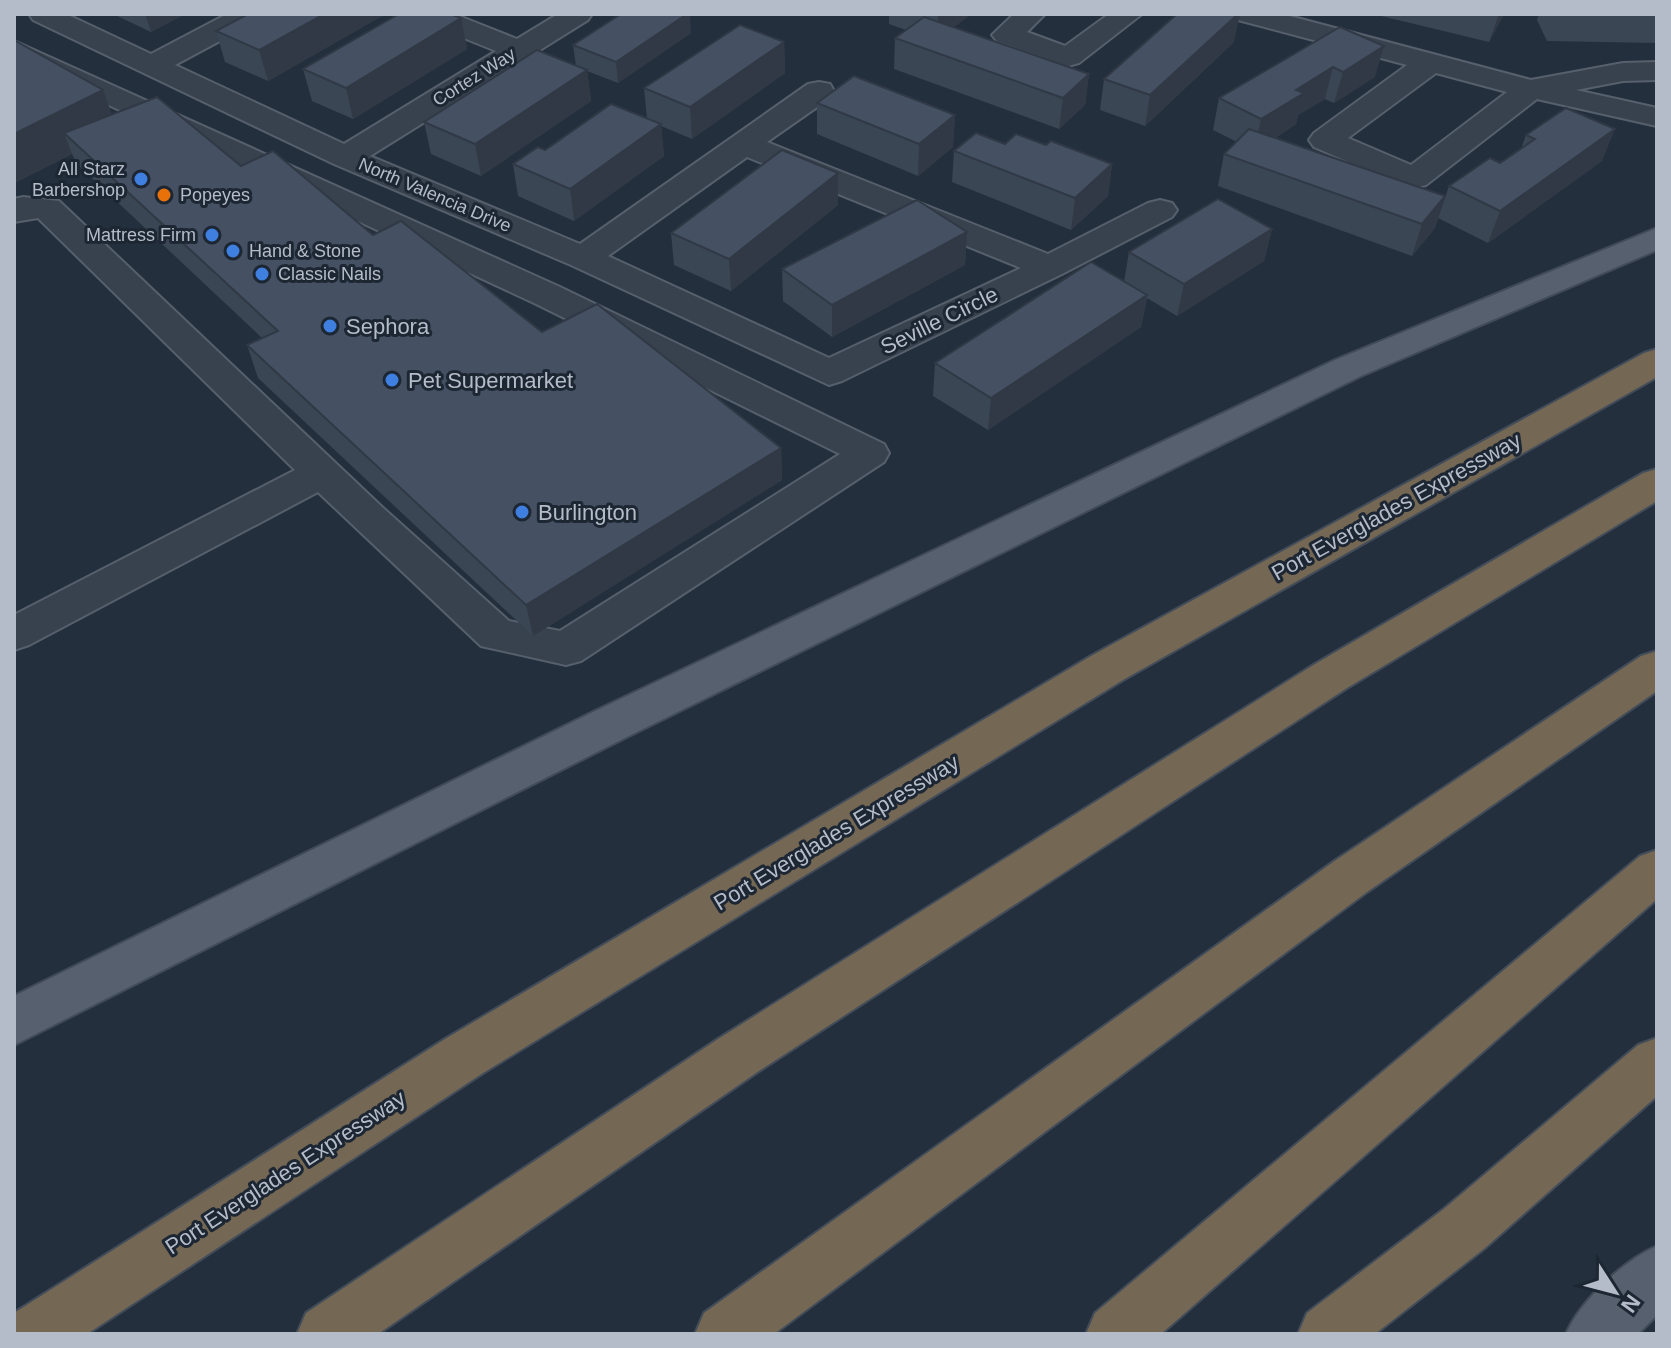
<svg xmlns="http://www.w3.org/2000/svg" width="1671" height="1348" viewBox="0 0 1671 1348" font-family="Helvetica,sans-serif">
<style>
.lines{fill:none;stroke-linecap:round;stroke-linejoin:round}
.minor-casing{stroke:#565f6c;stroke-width:4}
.major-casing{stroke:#414a57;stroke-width:4}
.highway-casing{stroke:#434c59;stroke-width:4}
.minor{fill:#38414e;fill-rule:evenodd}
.major{fill:#56606e;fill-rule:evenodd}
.highway{fill:#746855;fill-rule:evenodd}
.wall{fill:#3b4654}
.shaded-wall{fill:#303945}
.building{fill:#455162;stroke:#303945;stroke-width:2}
.shop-dot{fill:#3f7fe0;stroke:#1d2633;stroke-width:3}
.food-dot{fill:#e8710a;stroke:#1d2633;stroke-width:3}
.labels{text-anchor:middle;stroke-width:6;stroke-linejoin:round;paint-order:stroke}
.far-street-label{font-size:18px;fill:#b4bcc9;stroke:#1d2633}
.far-poi-label{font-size:18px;fill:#b4bcc9;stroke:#1d2633;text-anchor:start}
.street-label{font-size:22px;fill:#b4bcc9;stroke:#1d2633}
.poi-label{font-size:22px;fill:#b4bcc9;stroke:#1d2633;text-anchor:start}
</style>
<rect width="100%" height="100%" fill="#242f3e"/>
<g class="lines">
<defs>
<g id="minor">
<path d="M29,14H66L151,54L227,14H263L259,20L175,65L344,144L496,51L419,20L415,14H454L517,39L558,14H592L588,20L370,156L580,244L808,84L819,82L830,84L834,91L830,98L767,142L1048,254L1148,203L1160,200L1172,203L1177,210L1172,217L1062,274L842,381L829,385L571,265L334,164L33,20ZM747,157L1021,268L829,358L608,256Z"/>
<polygon points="1014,14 1045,14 1027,32 1065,46 1109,14 1142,14 1079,63 1068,66 997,41 992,35"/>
<path d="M1234,14H1282L1531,80L1623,63L1657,62V80L1623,81L1576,90L1657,108V126L1537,99L1426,185L1414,188L1402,185L1314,147L1309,140L1314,133L1407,65L1238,20ZM1436,73L1507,92L1411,165L1348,138Z"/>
<polygon points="14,41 560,287 884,444 889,453 884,462 581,661 566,665 481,646 318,492 29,645 14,650 14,615 295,470 38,218 14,222 14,199 23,197 59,201 382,507 509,621 560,631 840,454 534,303 14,61"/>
</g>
<g id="major">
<polygon points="1657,228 1657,250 1361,376 627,737 14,1045 14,996 595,711 1335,360"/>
<path d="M1657,1246V1315L1638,1334H1566C1580,1301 1624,1260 1657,1246Z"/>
</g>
<g id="highway">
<polygon points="1657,349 1657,377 1123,680 483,1073 87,1334 14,1334 14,1313 445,1039 1091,656 1644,353"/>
<polygon points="1657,469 1657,501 1347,688 756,1073 378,1334 297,1334 306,1313 718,1039 1315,664 1643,473"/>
<polygon points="1657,651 1657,691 1367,892 774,1334 695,1334 704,1313 1333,862 1641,656"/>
<polygon points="1657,850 1657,899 1161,1334 1086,1334 1095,1313 1640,856"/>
<polygon points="1657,1038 1657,1096 1485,1248 1375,1334 1298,1334 1307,1313 1445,1208 1638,1045"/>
</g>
</defs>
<use href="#minor" class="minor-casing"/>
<use href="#major" class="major-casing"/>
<use href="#highway" class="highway-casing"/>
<use href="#minor" class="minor"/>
<use href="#major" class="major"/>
<use href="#highway" class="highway"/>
</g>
<g class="wall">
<polygon points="113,14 185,14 151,32"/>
<polygon points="889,14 971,14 954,27 1089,74 1085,105 1059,129 894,69 895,38 906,30 889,24"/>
<polygon points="1373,14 1504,14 1489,42"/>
<polygon points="1539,14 1657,14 1657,43 1547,41 1537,20"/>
<polygon points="382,16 268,81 225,62 216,31"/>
<polygon points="461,18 467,49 353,119 312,101 303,69"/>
<polygon points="1340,27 1375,77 1334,103 1325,99 1298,115 1296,124 1275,138 1445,196 1435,228 1412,256 1218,186 1224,154 1237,142 1213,130 1219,98"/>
<polygon points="691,33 618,83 587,71 591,101 481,176 431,154 424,122 576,66 573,45"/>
<polygon points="14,40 112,114 241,166 373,235 542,332 781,448 782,480 533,636 258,378 247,345 262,338 77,164 72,154 14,183"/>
<polygon points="784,42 785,73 692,139 661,126 664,156 574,221 518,196 513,164 545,150 647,119 644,88"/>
<polygon points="1234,42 1145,126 1100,110 1104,79"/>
<polygon points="817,103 955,115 953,147 918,176 817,134"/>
<polygon points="1526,135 1602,161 1488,243 1438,218 1449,186 1500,163 1521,149"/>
<polygon points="1005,144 1046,145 1112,164 1108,196 1071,230 952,182 954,151"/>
<polygon points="838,173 838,205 731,291 674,265 671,233"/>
<polygon points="1272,229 1264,261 1177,316 1147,298 1141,327 988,430 933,396 935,363 1124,282 1129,252"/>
<polygon points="967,232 965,265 832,337 783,301 782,269"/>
</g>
<g class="shaded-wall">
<polygon points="145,14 185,14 151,32"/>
<polygon points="324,14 382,14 382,16 268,81 259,50"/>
<polygon points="687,14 690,14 691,33 618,83 616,62"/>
<polygon points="938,14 971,14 937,41"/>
<polygon points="1238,14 1240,14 1234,42 1145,126 1150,95"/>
<polygon points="1499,14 1504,14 1489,42"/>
<polygon points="461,18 467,49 353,119 346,88"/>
<polygon points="784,42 785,73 692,139 690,107"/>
<polygon points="1384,46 1375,77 1334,103 1343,72"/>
<polygon points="1333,67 1325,99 1298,115 1296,124 1254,151 1261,119 1296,90"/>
<polygon points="587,70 591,101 481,176 475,144"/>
<polygon points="1089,74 1085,105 1059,129 1063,98"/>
<polygon points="103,90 118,131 64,133 72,154 14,183 14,134"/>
<polygon points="955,115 953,147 918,176 919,144"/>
<polygon points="661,124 664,156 574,221 570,189"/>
<polygon points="1615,129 1602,161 1488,243 1500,211"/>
<polygon points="1112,164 1108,196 1071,230 1075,198"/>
<polygon points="838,173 838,205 731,291 729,259"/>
<polygon points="1445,196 1435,228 1412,256 1422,224"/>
<polygon points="1272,229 1264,261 1177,316 1184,284"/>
<polygon points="967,232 965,265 832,337 832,305"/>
<polygon points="1147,295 1141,327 988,430 991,398"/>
<polygon points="781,448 782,480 533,636 526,605"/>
</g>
<g class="building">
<polygon points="248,14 324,14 259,50 216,31"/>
<polygon points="399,14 450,14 461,18 346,88 303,69"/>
<polygon points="621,14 687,14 616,62 573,45"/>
<polygon points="1177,14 1238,14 1150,95 1104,79"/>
<polygon points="924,17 1089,74 1063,98 895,38"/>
<polygon points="740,25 784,42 690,107 644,88"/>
<polygon points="1340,27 1384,46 1343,72 1333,67 1296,90 1304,93 1261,119 1219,98"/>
<polygon points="14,40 103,90 14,134"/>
<polygon points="537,50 587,70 475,144 424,122"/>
<polygon points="854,76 955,115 919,144 817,103"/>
<polygon points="157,97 241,166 273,151 373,235 401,221 542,332 597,304 781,448 526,605 247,345 278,331 64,133"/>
<polygon points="611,104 661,124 570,189 513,164 538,147 545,150"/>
<polygon points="1566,108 1615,129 1500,211 1449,186 1490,158 1500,163 1535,139 1526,135"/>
<polygon points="1249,129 1445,196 1422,224 1224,154"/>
<polygon points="976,133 1005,144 1016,134 1046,145 1051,141 1112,164 1075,198 954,151"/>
<polygon points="782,150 838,173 729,259 671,233"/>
<polygon points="1218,199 1272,229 1184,284 1129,252"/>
<polygon points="917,200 967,232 832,305 782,269"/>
<polygon points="1091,262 1147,295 991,398 935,363"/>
</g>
<g class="shop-dot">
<circle cx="141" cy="179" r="8"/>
<circle cx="212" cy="235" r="8"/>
<circle cx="233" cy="251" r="8"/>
<circle cx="262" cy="274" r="8"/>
<circle cx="330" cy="326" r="8"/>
<circle cx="392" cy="380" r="8"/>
<circle cx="522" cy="512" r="8"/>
</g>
<circle class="food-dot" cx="164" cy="195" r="8"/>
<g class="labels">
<g class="far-street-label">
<text transform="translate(474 77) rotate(-32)" y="6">Cortez Way</text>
<text transform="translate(435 195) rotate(23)" y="6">North Valencia Drive</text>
</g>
<g class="far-poi-label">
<text x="125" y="175" text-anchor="end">All Starz<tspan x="125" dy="21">Barbershop</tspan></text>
<text x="180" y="201">Popeyes</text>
<text x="196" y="241" text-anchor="end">Mattress Firm</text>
<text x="249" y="257">Hand &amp; Stone</text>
<text x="278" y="280">Classic Nails</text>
</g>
<g class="street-label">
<text transform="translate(939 320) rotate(-26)" y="8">Seville Circle</text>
<text transform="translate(1396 506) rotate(-29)" y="8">Port Everglades Expressway</text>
<text transform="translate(836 832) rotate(-31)" y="8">Port Everglades Expressway</text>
<text transform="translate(285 1172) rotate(-33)" y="8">Port Everglades Expressway</text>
</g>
<g class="poi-label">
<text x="346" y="334">Sephora</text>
<text x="408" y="388">Pet Supermarket</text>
<text x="538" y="520">Burlington</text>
</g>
</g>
<rect width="1671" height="1348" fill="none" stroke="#b4bcc9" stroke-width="32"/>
<g transform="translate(1615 1292) rotate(126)" stroke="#1d2633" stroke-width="6" paint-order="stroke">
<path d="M0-6L14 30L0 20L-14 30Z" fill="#b4bcc9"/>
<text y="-12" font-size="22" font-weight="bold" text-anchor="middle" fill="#b4bcc9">N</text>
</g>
</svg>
